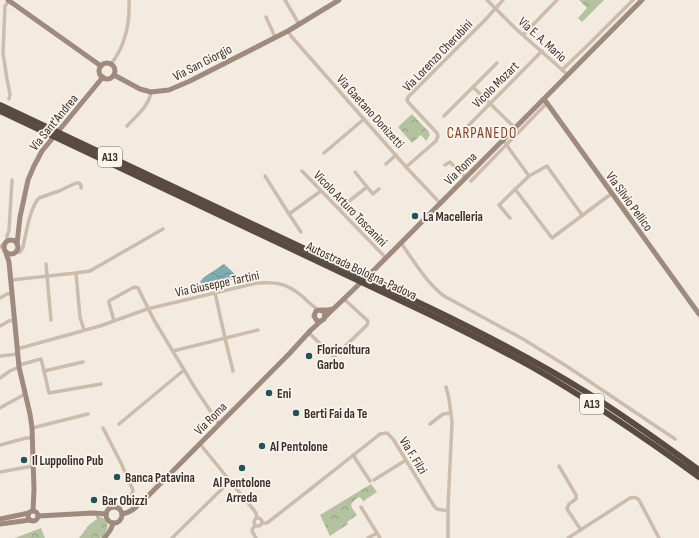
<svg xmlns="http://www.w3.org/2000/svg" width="699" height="538" viewBox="0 0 699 538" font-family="'Sofia Sans Condensed',sans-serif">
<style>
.park{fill:url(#park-crowns)}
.water{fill:url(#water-waves)}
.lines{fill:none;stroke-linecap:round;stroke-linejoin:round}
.street{stroke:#ccbcac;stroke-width:3.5}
.secondary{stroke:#9f8b7d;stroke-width:5}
.highway{stroke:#5a4b42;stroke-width:6}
.poi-dot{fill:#20545b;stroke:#faf5ed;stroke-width:1.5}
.labels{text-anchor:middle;stroke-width:3.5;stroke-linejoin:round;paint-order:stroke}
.shield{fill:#faf5ed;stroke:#746b65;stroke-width:1}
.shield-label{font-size:12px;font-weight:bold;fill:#3a302b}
.street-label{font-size:13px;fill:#3a302b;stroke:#faf5ed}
.poi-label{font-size:13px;font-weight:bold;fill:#3a302b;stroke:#faf5ed;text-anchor:start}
.quarter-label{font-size:15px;letter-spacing:1px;fill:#884124;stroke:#faf5ed}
</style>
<defs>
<pattern id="park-crowns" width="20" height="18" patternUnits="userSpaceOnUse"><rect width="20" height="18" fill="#b5c2a0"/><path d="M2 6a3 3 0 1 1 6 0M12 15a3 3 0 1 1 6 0" fill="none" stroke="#949e83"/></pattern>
<pattern id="water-waves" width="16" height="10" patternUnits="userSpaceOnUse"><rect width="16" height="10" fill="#7facb0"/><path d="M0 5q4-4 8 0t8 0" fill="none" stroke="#698c8f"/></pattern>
</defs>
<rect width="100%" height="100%" fill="#f3ebe0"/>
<g class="park">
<polygon points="579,0 604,0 582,22 578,18 587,8"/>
<polygon points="412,114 428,131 430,135 426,141 421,135 412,143 398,127"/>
<polygon points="371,484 377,492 365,500 364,502 360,497 357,498 351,504 352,508 357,515 347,522 348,524 330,536 320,515"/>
<path d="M96,516C105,516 111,525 105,533C104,535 102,536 100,538H79L89,525L97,519Z"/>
<polygon points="41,528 45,538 15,538"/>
</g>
<polygon class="water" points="224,264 235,274 235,277 234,279 206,286 204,286 200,282 203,278"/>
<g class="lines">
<g class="street">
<polyline points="285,0 299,24"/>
<polyline points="487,0 516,29 568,75"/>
<polyline points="9,1 5,6 3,53 7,79 10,94 9,99"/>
<polyline points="266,17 275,37"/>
<polyline points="288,31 291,36 406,167 440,203"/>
<polyline points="523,35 557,0"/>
<path d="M111,64C125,46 130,22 129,0"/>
<polyline points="562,70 593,40 633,0"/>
<polyline points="473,87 497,63"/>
<polyline points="444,116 473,87 515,128"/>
<path d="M127,126C136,116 149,106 151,92"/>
<polyline points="463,131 542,51"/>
<polyline points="503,140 529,176 547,166 582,215"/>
<polyline points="324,153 364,119"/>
<polyline points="386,164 396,155"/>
<polyline points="445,165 450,162 466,178"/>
<polyline points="406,167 436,141 438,136 437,133 408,102 407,99 409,96 485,20 503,0"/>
<polyline points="302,171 386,258"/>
<polyline points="265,176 289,214 301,232"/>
<polyline points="471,181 547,103"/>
<polyline points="367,187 373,194 379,189"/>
<polyline points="515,189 552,238 611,194"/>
<polyline points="339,209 367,187 355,172"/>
<polyline points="289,214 321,191"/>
<polyline points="510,218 499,205 529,176"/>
<polyline points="7,240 7,236 9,230 12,180"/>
<path d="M401,243C414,261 426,282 444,296L523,339L568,367L675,439"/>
<polyline points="0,247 4,244"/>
<path d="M16,252H20L23,247C26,234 30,207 39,198L59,191L76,183H79L81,185V188"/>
<polyline points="46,264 51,320"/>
<polyline points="76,273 80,317 84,330"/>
<polyline points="11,280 76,273 90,271 163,229"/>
<polyline points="215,293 225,338 233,371"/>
<polyline points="0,298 7,294 12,293"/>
<polyline points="114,321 109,303 109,301 134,287 138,288 154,320 195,388 219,424"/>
<polyline points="0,326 9,321 15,320"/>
<polyline points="309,333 334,357 367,325 368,321 344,299"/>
<path d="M17,349L100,326L147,309L257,283C277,282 286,283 302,296C307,301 312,306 319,310"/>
<polyline points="173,351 258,330"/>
<polyline points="0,356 18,354"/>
<polyline points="83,362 44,371 49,393 101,384"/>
<polyline points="19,365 41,359 44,371"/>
<polyline points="0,378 10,371 19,367"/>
<polyline points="446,387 449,399 452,422 448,507 448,538"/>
<polyline points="0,408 25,394"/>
<polyline points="119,424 184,370"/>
<polyline points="430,424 443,414 451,413"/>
<polyline points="32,428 88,414"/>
<path d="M103,428L121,463L133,490C133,497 123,503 119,509"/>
<polyline points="200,444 253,509 256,513 257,518"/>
<polyline points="0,445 26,438 32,438"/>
<polyline points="353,455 370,481"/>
<polyline points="559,466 576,495 576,499 569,504 567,509 581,530"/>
<polyline points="0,472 33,466"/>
<polyline points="374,480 406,460"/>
<polyline points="361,507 380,538"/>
<circle cx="258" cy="522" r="4"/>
<polyline points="262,523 267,523 308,491 370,442 380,434 387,433 393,439 434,506 437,509 448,511"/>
<polyline points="255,525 252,530 253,533 256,538"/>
<polyline points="172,538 230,481"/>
<polyline points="368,538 377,533"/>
<path d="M568,538L630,498C634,497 636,497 639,500L659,538"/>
</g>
<g class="secondary">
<polyline points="8,0 101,66"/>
<circle cx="107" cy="71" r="8"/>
<polyline points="114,75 140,89 151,92 169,90 190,81 288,31 339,0"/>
<polyline points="544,99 699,314"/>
<circle cx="11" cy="247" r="7"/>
<polyline points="17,244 20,217 28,180 34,166 42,151 103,77"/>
<polyline points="6,253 9,262 19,367 30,414 32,428 34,489 33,511"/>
<path d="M322,311L325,313L324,319L321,321H317L314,316L316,311C321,309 326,311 332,309"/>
<polyline points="325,317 376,268 642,0"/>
<circle cx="114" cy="515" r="8"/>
<circle cx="33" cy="516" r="5"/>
<path d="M122,514C131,513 137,506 143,501L289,354L311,330L321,321"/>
<polyline points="38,516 93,513 106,514"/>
<polyline points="0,519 29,513"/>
<polyline points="0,524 30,520"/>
<path d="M104,538C108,533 112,530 113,523"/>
</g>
<g class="highway">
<path d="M0,105L430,308C484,334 536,361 586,392C625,416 662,443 699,470"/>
<path d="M0,111L429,314C464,331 498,348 532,367C590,400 645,438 699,477"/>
</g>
</g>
<g class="poi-dot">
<circle cx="415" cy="216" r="4"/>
<circle cx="309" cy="356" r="4"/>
<circle cx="269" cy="393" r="4"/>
<circle cx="296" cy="413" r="4"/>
<circle cx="262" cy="446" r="4"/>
<circle cx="24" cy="460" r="4"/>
<circle cx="242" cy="468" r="4"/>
<circle cx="117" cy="477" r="4"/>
<circle cx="94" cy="500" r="4"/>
</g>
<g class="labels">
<g class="shield">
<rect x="98" y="147" width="24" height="20" rx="3"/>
<rect x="580" y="394" width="24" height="20" rx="3"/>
</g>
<g class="shield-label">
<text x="110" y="161">A13</text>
<text x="592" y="408">A13</text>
</g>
<g class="street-label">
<text transform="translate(543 39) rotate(42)" y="5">Via E. A. Mario</text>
<text transform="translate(437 55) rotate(-46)" y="5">Via Lorenzo Cherubini</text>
<text transform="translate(202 62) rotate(-27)" y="5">Via San Giorgio</text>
<text transform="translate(495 84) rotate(-45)" y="5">Vicolo Mozart</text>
<text transform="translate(371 111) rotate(48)" y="5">Via Gaetano Donizetti</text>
<text transform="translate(53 122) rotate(-51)" y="5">Via Sant'Andrea</text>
<text transform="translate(460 168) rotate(-45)" y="5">Via Roma</text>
<text transform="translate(630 201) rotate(54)" y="5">Via Silvio Pellico</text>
<text transform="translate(351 208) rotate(46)" y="5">Vicolo Arturo Toscanini</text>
<text transform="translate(362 270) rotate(25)" y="5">Autostrada Bologna-Padova</text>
<text transform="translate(217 283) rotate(-12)" y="5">Via Giuseppe Tartini</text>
<text transform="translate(210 418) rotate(-45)" y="5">Via Roma</text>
<text transform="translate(414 455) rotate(58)" y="5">Via F. Filzi</text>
</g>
<g class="poi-label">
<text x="423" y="221">La Macelleria</text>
<text x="317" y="354">Floricoltura<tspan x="317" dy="15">Garbo</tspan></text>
<text x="277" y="398">Eni</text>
<text x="304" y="418">Berti Fai da Te</text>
<text x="270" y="451">Al Pentolone</text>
<text x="32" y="465">Il Luppolino Pub</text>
<text x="125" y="482">Banca Patavina</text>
<text x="242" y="487" text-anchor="middle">Al Pentolone<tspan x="242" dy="15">Arreda</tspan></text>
<text x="102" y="505">Bar Obizzi</text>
</g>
<g class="quarter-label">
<text x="482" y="138">CARPANEDO</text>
</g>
</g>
</svg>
